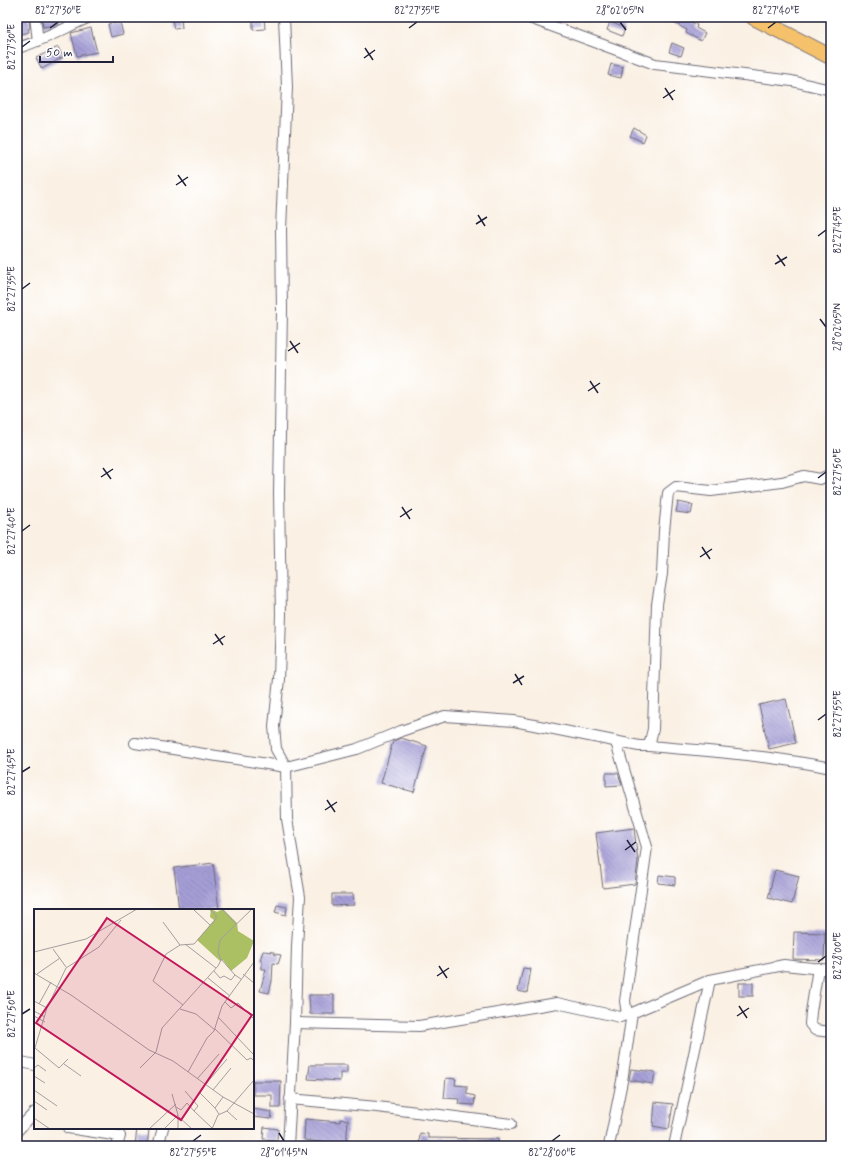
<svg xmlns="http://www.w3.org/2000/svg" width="848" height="1163" viewBox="0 0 848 1163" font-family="Mynerve,sans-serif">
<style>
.building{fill:url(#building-back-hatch)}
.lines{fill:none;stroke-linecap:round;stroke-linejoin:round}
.minor-casing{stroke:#6e6a76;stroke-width:12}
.primary-casing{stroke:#6e6a76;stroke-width:17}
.minor{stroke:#fff;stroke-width:10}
.primary{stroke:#f5c16b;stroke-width:15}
.ticks{fill:none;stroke:#22223b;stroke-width:1.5}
.inset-road{fill:none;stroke:#a49ea0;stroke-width:1}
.view{fill:#c2185b;fill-opacity:0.15;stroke:#c2185b;stroke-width:2}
.inset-edge{fill:none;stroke:#22223b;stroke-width:2}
.neatline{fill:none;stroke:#22223b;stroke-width:1.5}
.ticks-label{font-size:10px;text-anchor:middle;fill:#22223b}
</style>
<defs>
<pattern id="building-back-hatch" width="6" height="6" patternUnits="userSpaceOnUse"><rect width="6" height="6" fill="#a69fd7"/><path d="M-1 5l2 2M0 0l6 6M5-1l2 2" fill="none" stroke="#8781b0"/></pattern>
</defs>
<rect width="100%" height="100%" fill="#fff"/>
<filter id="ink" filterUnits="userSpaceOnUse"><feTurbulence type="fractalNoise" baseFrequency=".025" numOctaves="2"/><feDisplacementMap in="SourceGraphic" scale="8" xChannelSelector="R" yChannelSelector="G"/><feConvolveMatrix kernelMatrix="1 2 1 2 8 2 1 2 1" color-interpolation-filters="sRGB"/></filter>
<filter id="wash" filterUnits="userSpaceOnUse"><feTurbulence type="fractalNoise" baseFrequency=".012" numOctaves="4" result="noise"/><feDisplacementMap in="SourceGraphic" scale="16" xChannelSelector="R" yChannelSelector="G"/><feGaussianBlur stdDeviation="0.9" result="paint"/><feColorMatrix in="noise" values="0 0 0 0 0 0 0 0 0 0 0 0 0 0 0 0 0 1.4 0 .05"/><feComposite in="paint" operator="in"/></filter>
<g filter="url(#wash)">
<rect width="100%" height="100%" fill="#faf0e3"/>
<g id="blocks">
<g class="building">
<polygon points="17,17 29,17 30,28 28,29 29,32 17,35"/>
<polygon points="42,17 58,17 59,24 43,27"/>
<polygon points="253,17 264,17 265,29 253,30"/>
<polygon points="663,17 681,17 697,25 696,28 705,33 701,41 686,33 687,30"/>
<polygon points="181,18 182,28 174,29 172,19"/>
<polygon points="120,22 123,34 111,37 108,24"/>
<polygon points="610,22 625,28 622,36 607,30"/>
<polygon points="91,28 97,52 77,56 71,33"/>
<polygon points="672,43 684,48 681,56 669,52"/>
<polygon points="58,47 63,57 42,69 36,58"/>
<polygon points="611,64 623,67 621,78 608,75"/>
<polygon points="634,128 646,135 643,142 630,136"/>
<polygon points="678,502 693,505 691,514 676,512"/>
<polygon points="786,699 796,743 769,749 759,705"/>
<polygon points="401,738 427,746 414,792 381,783 393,741"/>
<polygon points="606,773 618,773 622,785 606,786"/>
<polygon points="634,828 638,861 635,884 603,888 596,833"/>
<polygon points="213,863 219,910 179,910 174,868"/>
<polygon points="775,870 799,876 792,904 768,898"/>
<polygon points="659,875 675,877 675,885 658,883"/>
<polygon points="332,894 353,894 354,905 332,906"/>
<polygon points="277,905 287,907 286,915 275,912"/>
<polygon points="794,932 825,933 824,960 793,959"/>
<polygon points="263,951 274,952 274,954 281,955 278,964 273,963 272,981 269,993 260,991 266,969 262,969 262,960 260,960"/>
<polygon points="523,968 531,969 527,993 518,991"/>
<rect x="739" y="983" width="14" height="13"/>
<polygon points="309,995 334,995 334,1014 310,1014"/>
<polygon points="310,1065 347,1065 347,1073 340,1073 340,1081 308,1079"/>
<polygon points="631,1069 655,1072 653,1084 629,1080"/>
<polygon points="446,1078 456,1079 455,1085 467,1086 467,1094 475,1096 474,1105 458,1104 459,1099 444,1098"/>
<polygon points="253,1081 281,1081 280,1108 272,1108 272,1095 253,1095"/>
<polygon points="655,1102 673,1104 669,1129 653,1126"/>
<polygon points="253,1109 272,1112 271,1119 253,1117"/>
<polygon points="305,1119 340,1122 340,1119 348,1120 346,1146 328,1146 328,1143 304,1140"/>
<polygon points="264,1127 278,1129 277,1140 263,1139"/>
<polygon points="137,1128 149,1130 147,1146 135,1146"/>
<polygon points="420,1133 428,1134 428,1138 498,1139 498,1146 419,1146"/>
</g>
</g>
</g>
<g filter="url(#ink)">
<use href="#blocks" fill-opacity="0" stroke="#6e6a76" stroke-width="1"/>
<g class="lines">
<defs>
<g id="minor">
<polyline points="35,17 38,41"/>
<polyline points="284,17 287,87 281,230 282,309 279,493 281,614 279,679 274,726 276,749 286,767 287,819 300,897 297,946 295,1023 288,1146"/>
<polyline points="527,17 655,64 792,81 831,90"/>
<path d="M17,48C43,41 66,27 90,17"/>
<polyline points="616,742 647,847 625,1001 627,1014"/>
<path d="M135,743L286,767L357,749L401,731L445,716L514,721L639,746H649C710,751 771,756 831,768"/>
<polyline points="649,746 653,729 657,604 662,574 664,531 668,493 676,487 711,491 782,482 804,476 820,479 831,474"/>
<polyline points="818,968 811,1012 810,1024 815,1030 831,1032"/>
<polyline points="295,1023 419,1026 557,1003 620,1017 632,1013 710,980 784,965 831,970"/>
<polyline points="17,1061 35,1065"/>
<polyline points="290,1099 377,1107 511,1124"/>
<polyline points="68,1128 120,1136 117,1146"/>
<polyline points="17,1131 35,1112"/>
<polyline points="158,1146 163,1128"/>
<polyline points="609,1146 622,1081 632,1013"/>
<polyline points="674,1146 710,980"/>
</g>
<polyline id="primary" points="753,17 831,57"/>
</defs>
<use href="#minor" class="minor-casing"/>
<use href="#primary" class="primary-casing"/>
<use href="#minor" class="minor"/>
<use href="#primary" class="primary"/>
</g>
</g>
<path class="ticks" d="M620,22L626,30M50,28L58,22M409,28L417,22M768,28L776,22M22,47L30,41M365,48L373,60M364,58L375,50M665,88L673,100M663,98L675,90M178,175L186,186M176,185L188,177M478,215L485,226M476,224L487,217M818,236L826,230M777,255L785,266M775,264L787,257M22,289L30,283M820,319L826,327M290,341L298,353M288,351L300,343M590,381L598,393M588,391L600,383M103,468L111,479M101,477L113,469M818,478L826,472M402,507L410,519M400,517L412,509M22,531L30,525M702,547L710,559M700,557L712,549M215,634L223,645M213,644L225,636M515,674L522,685M513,683L524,676M818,720L826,714M22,772L30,767M327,800L335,812M325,810L337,802M627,840L635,852M625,850L636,842M818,962L826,956M439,966L447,978M437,976L449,968M739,1006L747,1018M22,1014L30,1009M737,1016L749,1008M279,1133L284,1141M193,1141L201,1135M552,1141L560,1135"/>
<g transform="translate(34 909)">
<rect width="220" height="220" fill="#faf0e3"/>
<path d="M177,0L183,3L189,0L203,14L204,22L220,32L213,49L197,62L189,51L186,52L163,31L180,11L176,8Z" fill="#abbf63"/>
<path class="inset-road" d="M159,0L176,16M188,0L202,15M129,13L146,36L160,35L182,10V6L175,0M151,35L182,59M146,36L132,45L119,72L149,96M19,40L32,58M0,43L52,30L103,0M187,50L201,66M180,62L186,69L190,67L197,71L201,66L207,70M0,64L37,86L115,141L139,152L189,188L220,205M3,65L26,49M209,65L220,74M174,69L196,87M0,92L13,99M191,93L197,99L204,94L220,110M5,95L17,73M146,100L162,105L181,121M0,102L11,108M0,107L11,113M184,108L219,145L220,143M181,120L213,151L217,149L220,152M1,139L25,159L34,150M0,142L13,99L32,59L65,38L87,11M30,155L47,167M0,159L4,156L12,162M106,159L122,143L128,119L184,57L187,51L184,43L186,31L218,0M154,163L173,129L180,122L188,97L220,53M0,167L11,174M163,170L185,145M171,176L193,150M0,181L23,197M179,181L197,159M151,182L164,197L160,202L178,219M166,184L181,199M138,185L144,206V220M0,192L13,201M142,198L147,201L153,194L160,202M193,202L203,211M185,205L181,199L189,188M145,208L158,220M0,209L16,220M115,220L142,195M130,220L144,206M178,220L184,206L193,202L220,171"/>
<path class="view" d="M73,9L218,106L147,211L2,114Z"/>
<rect width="220" height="220" class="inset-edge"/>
</g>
<rect width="848" height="1163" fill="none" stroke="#fff" stroke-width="44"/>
<path d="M40 56v6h73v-6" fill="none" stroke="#22223b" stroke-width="2"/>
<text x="46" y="56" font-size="12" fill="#22223b" stroke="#ffffff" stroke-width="3" paint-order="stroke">50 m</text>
<rect x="22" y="22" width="804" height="1119" class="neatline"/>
<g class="ticks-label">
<text x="58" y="14">82°27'30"E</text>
<text x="417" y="14">82°27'35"E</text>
<text x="620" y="14">28°02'05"N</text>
<text x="776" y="14">82°27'40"E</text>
<text transform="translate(11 47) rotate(-90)" y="4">82°27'30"E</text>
<text transform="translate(837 230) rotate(-90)" y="4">82°27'45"E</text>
<text transform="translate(11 289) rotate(-90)" y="4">82°27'35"E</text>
<text transform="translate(837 327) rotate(-90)" y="4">28°02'05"N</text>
<text transform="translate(837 472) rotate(-90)" y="4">82°27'50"E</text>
<text transform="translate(11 531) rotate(-90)" y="4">82°27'40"E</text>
<text transform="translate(837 714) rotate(-90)" y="4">82°27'55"E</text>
<text transform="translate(11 772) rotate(-90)" y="4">82°27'45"E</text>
<text transform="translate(837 956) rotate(-90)" y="4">82°28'00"E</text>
<text transform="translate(11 1014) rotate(-90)" y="4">82°27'50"E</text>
<text x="193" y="1156">82°27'55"E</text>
<text x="284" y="1156">28°01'45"N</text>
<text x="552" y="1156">82°28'00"E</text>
</g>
</svg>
